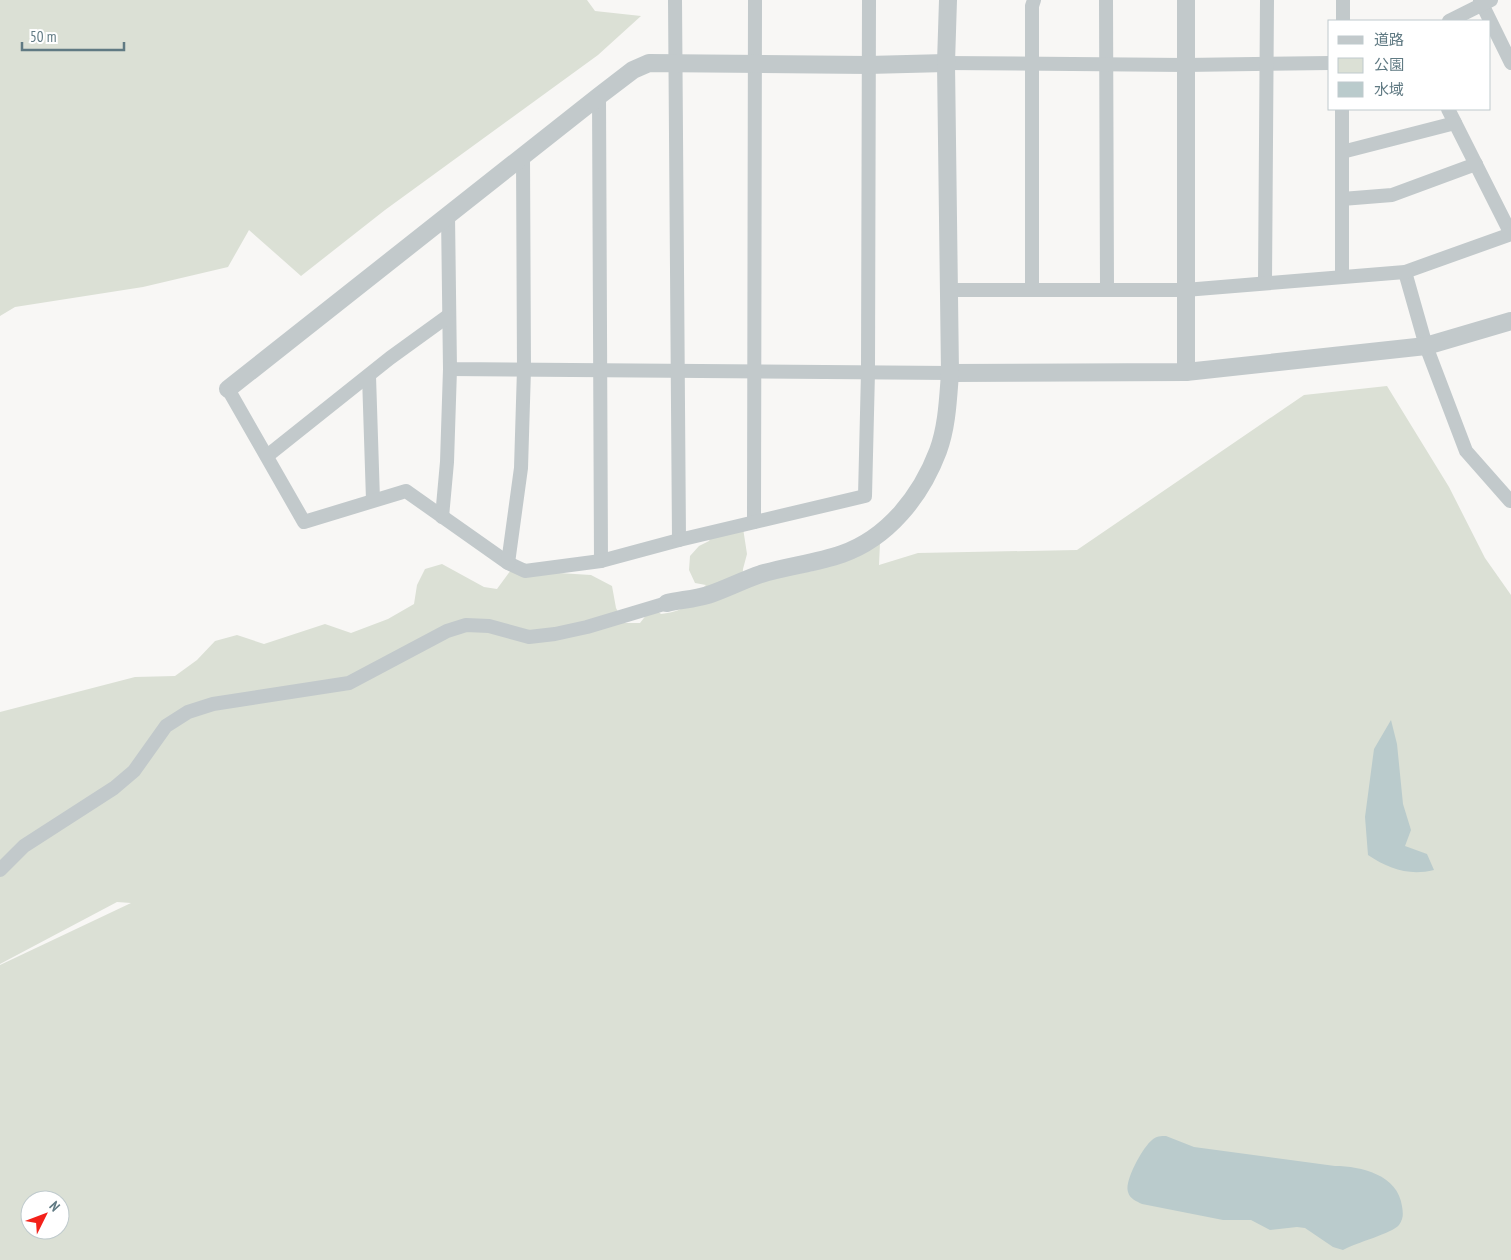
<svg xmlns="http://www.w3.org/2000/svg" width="1511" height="1260" viewBox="0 0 1511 1260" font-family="'PT Sans Narrow','Noto Sans JP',sans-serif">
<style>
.green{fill:#dbe0d5;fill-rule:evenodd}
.water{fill:#bacbcc}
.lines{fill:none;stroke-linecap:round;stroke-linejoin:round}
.minor{stroke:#c2c9cb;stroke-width:14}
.tertiary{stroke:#c2c9cb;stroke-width:18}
</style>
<rect width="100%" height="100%" fill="#f8f7f5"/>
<g class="green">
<polygon points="0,0 587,0 595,11 641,16 598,55 385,210 301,276 249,230 228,267 143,287 15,307 0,316"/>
<path d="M1387,386L1449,487L1485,558L1511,595V1260H0V965L131,903L117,902L0,964V712L135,677L175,676L197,660L215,641L237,635L264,644L325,624L351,633L388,619L414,604L417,585L425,569L442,564L484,587L497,589L511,570L591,575L612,586L616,608L624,623H640L647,614L655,609L661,614C690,611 686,601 706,585L695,583L689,570L690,556L699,546L709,541L713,532L743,528L747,554L743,569L742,581L813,571L880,543L879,565L918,553L1077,550L1304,395ZM30,1200H60V1230H30Z"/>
</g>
<g class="water">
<path d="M1391,720L1397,744L1403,804L1411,830L1405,846L1427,854L1434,870C1409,876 1389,869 1368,855L1365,817L1374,749Z"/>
<path d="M1166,1136L1194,1147L1335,1166C1361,1166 1398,1175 1402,1206C1403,1213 1404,1218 1399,1225C1393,1233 1355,1243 1343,1250L1333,1247L1305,1228L1297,1227L1270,1230L1251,1220H1223L1142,1204C1136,1201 1130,1199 1128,1192C1124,1181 1143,1147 1152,1140C1156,1136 1161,1136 1166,1136Z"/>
</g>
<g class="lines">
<g class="minor">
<polyline points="1106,0 1107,290"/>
<polyline points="1480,0 1511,63"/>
<polyline points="1343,21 1343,0"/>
<polyline points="1449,21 1491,0"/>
<polyline points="946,63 1185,65 1330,63"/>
<polyline points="599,96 601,561"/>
<polyline points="1448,109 1511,234"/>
<polyline points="1342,152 1455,123"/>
<polyline points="1342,199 1392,195 1476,164"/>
<polyline points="448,215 450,369 950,373"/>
<polyline points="1405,272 1426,346 1466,451 1510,501"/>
<polyline points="1342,276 1342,109"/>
<polyline points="1265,282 1267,0"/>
<polyline points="1032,289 1032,6 1034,0"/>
<polyline points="949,290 1185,290 1405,272 1511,234"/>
<polyline points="369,376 373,500"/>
<polyline points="228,389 304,522 406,491 508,563 525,571 601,561 679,540 675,0"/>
<polyline points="267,456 390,358 448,316"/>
<polyline points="442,517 447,462 450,369"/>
<polyline points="754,522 755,0"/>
<polyline points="679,540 865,496 868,372 869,0"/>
<polyline points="508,563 521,468 524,369 523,156"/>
<polyline points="0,870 24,846 114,788 134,771 166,726 188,712 213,704 349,683 447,631 466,625 489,626 529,637 555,634 587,627 667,603"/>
</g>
<g class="tertiary">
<polyline points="1186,0 1186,372"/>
<polyline points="950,373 1186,372 1426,346 1511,321"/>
<polyline points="228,389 599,96 633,70 649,63 868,65 946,63"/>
<path d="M667,603C680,600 695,599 708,595C726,589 743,580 761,574C788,566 816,563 842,554C888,538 921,496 938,451C947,427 948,399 950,373L946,63L948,0"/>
</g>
</g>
<rect x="1328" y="20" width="162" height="90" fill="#ffffff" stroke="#bfcacd"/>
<rect x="1338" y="36" width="25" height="8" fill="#c2c9cb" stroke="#bfcacd"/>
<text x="1374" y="45" font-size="15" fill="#607a83">道路</text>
<rect x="1338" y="58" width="25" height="15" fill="#dbe0d5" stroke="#bfcacd"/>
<text x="1374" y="70" font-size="15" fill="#607a83">公園</text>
<rect x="1338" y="82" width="25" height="15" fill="#bacbcc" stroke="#bfcacd"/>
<text x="1374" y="95" font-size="15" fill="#607a83">水域</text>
<g transform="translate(45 1215) rotate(48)"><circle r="24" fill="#ffffff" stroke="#bfcacd"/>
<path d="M0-4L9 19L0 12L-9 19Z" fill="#f3211a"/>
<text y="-8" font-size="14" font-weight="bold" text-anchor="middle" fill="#607a83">N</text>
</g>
<path d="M22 42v8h102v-8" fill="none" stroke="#607a83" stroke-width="2.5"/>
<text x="30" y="42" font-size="15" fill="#607a83" stroke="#ffffff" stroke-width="4" paint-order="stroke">50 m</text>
</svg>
